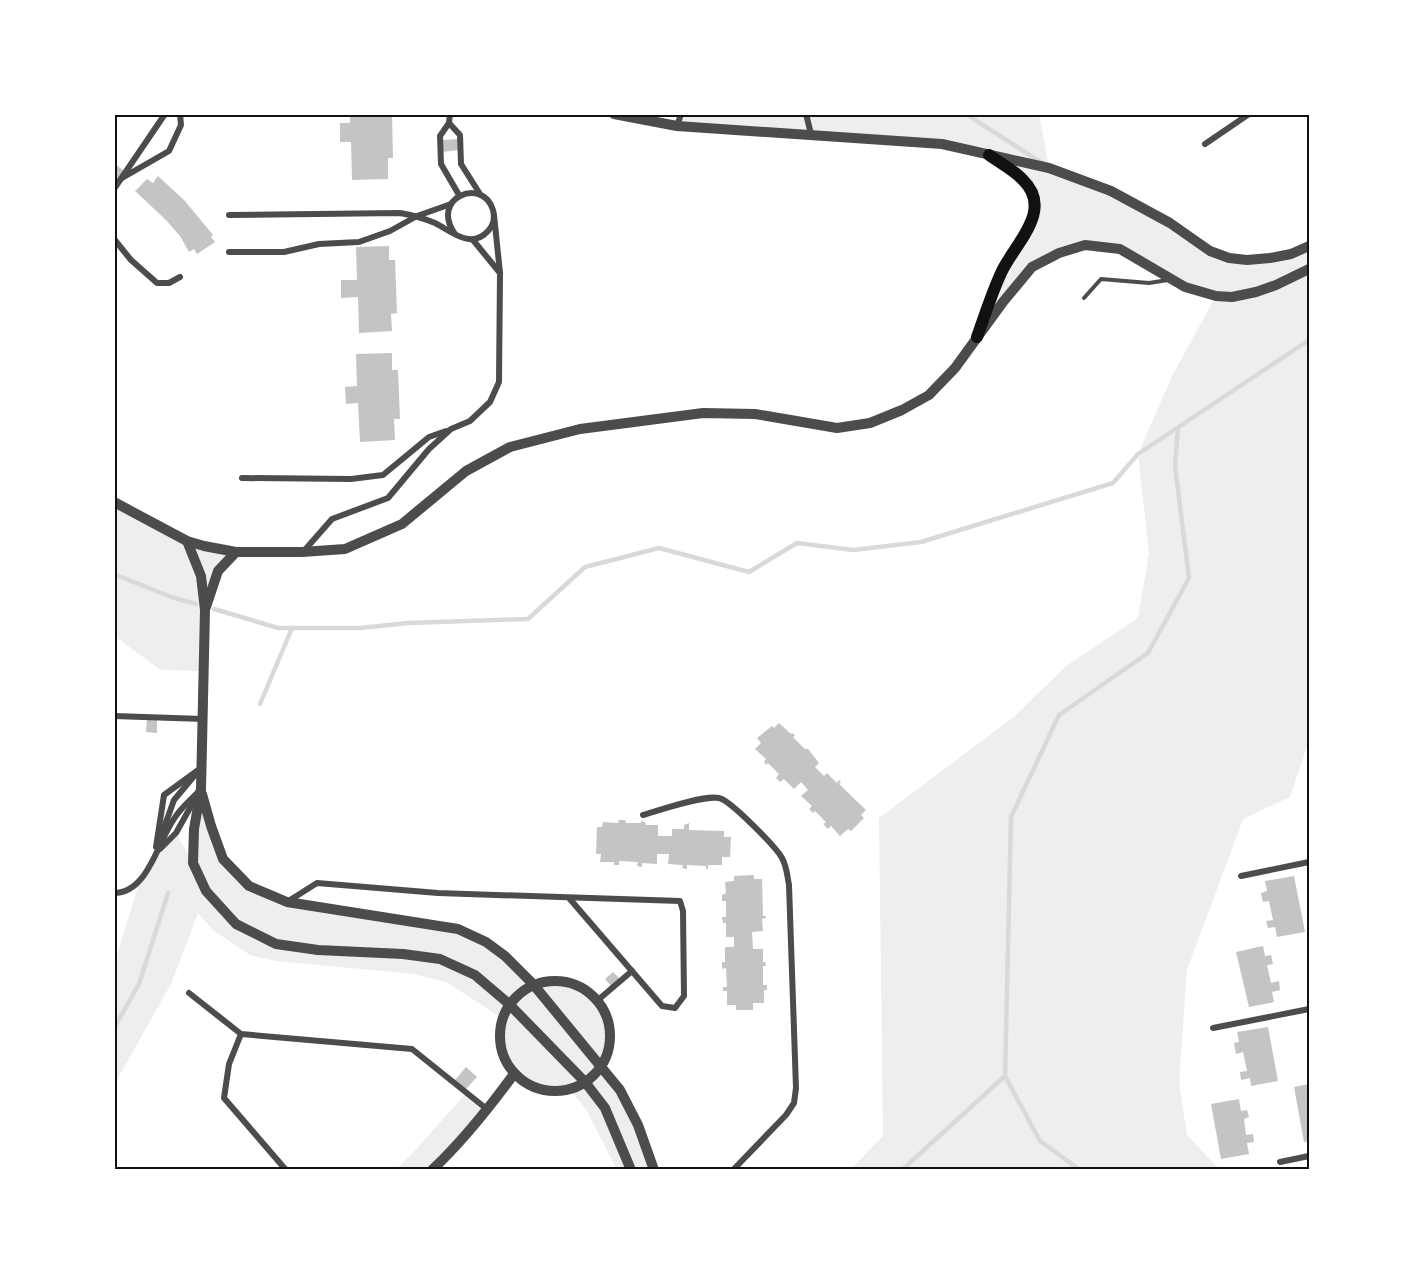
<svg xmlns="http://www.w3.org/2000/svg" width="1423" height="1284" viewBox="0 0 1423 1284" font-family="'Playfair Display',serif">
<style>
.green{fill:#eee}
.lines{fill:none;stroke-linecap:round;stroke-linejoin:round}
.stream{stroke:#d9d9d9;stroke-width:4.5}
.building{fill:#c4c4c4}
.service{stroke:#4c4c4c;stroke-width:4}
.minor{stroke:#4c4c4c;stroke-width:6}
.tertiary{stroke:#4c4c4c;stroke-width:10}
.secondary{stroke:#111;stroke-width:12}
.neatline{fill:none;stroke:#111;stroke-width:2}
</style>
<rect width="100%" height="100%" fill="#fff"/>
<g class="green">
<polygon points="681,114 1039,114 1049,168 1111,191 1229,258 1247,260 1309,246 1309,740 1290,797 1243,819 1187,970 1179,1082 1187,1135 1220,1170 850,1170 883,1136 879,818 1015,716 1066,666 1138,618 1149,553 1138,454 1172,376 1216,296 1199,292 1120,249 1085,245 1032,267 977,337 988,306 1029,229 1033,196 989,156 942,144 677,126"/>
<polygon points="114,502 187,541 236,552 218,571 205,610 204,671 161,670 114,636"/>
<path d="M201,789L223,859L250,886L287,902L458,929L486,942L533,984L561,980L587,990L598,1000L605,1012L610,1039L602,1066L620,1090L654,1170H617L586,1109L570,1090C525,1098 492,1062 502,1018L446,982L414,974L276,961L250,955L214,931L198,913L171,984L114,1085V965L139,883L155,853L176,833L192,861Z"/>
<polygon points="467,1092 488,1110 432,1170 395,1170 411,1155"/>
</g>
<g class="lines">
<g class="stream">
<polyline points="966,114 1042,163"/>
<polyline points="114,574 171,597 196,604"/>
<polyline points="214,609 278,628 360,628 408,623 528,619 585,567 659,548 749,572 797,543 853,550 921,542 1113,483 1138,454 1309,340"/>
<polyline points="260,704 292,628"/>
<polyline points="114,1028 139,984 168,893"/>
<polyline points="902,1170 1005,1076"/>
<polyline points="1080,1170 1040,1141 1005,1076 1011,817 1059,715 1148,653 1189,578 1175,466 1178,428"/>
</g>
</g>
<g class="building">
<polygon points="350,114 392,114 393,158 388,158 388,179 352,180 351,142 340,142 340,123 350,123"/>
<polygon points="459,139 459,150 442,152 442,140"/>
<polygon points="114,163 125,172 114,186"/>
<polygon points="158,176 185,201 213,235 211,237 215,242 197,254 194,249 189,252 180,236 166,220 135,191 147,179 153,183"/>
<polygon points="389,246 389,260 395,260 397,313 391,314 392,331 359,333 358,297 341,298 341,280 357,280 356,247"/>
<polygon points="392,353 392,370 398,370 400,419 394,419 395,440 360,442 358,403 346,404 345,387 357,386 356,354"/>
<polygon points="147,718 157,719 157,733 146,732"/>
<polygon points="779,723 791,734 792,733 795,735 793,737 805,749 808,749 819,763 815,767 824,776 827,773 837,783 839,780 841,782 839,784 866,810 861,815 864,818 851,831 848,829 840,836 831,826 828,829 823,824 826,822 815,811 813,813 809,809 812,806 801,796 808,790 801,782 794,789 784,779 780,782 776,778 779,774 768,763 766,765 764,762 766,759 755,749 761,743 757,738 772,726 774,728"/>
<polygon points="619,820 625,820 626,823 641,823 641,821 645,822 646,825 658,825 658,836 672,836 672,829 684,829 684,825 689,823 689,830 724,831 724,837 731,837 730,857 722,857 722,865 708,865 708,869 706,869 706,866 687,865 687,869 682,868 683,865 668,864 669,854 657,854 657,864 642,863 642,867 637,866 638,862 619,861 619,865 614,865 614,862 600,862 601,854 596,854 597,827 602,827 603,822 618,823"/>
<polygon points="754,875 754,879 762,879 763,916 766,916 766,918 762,919 763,931 752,932 753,949 763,949 763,962 765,962 766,966 763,966 763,985 767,985 767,990 764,990 764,1003 753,1003 753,1010 736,1010 736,1005 727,1005 727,991 723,991 723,987 727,987 726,968 722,969 722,962 725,962 725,947 734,947 734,937 726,937 726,923 723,923 722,917 726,917 726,901 722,901 722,895 726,893 725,882 734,881 734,876"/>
<polygon points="1294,876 1305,932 1277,937 1275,927 1268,928 1266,921 1273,920 1269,901 1263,902 1261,893 1267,891 1265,881"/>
<polygon points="1263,946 1265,956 1271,955 1273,964 1267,965 1271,983 1279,981 1280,990 1272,992 1274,1002 1249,1007 1236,952"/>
<polygon points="613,972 620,979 612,987 605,979"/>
<polygon points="1268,1027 1278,1081 1251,1086 1250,1078 1241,1080 1240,1072 1247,1071 1243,1052 1236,1054 1234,1043 1239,1042 1237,1032"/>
<polygon points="466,1067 477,1077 466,1089 455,1080"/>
<polygon points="1309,1084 1309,1141 1304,1142 1294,1087"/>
<polygon points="1239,1099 1241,1111 1247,1110 1249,1117 1244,1119 1246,1135 1253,1134 1254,1142 1247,1143 1249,1154 1221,1159 1211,1104"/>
</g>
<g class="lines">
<polyline class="service" points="1084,298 1101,279 1149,283 1168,280"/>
<g class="minor">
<polyline points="450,114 449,123 440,136 441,164 459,195"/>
<polyline points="806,114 811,134"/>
<polyline points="449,123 460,135 461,164 480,194"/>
<polyline points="677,126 681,114"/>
<polyline points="1205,144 1249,114"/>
<polyline points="122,178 169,151 181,125 180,114"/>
<polyline points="114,189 165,114"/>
<path d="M229,215L400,213C412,215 423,218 435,223C451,231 471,250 488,231C493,226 495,218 493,210C483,176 429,198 455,234"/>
<polyline points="114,239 131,260 157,283 169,283 180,277"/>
<polyline points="473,240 500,273"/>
<polyline points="229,252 284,252 319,244 359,242 390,231 417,216 451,204"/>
<polyline points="242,478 351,479 383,475 429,437 446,431"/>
<polyline points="303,552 332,519 388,498 429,449 451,429 470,421 490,402 499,382 500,273 494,215"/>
<polyline points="114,716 203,719"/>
<path d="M643,815C660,810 703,795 719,798C730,800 776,847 782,858C787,867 787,875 789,885L796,1088L794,1103L786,1115L733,1170"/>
<polyline points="161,836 174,800 195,775"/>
<polyline points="156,847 164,795 201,768"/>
<polyline points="160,849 176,833 195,799"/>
<polyline points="1241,876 1309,862"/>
<path d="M114,893C149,893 158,839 176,816C182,807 191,800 198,792"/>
<polyline points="287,902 317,883 438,893 680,901 683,911 684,996 675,1008 662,1006 569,898"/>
<polyline points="189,993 241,1034 412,1049 488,1110"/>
<polyline points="598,1000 632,971"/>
<polyline points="1213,1028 1309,1009"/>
<polyline points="241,1034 229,1064 224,1098 286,1170"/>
<polyline points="1280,1162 1309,1156"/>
</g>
<g class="tertiary">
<polyline points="614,114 677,126 942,144 1049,168 1111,191 1170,223 1210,251 1229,258 1247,260 1270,258 1291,254 1309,246"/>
<polyline points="114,502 187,541 204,546 236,552 302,552 345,549 402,524 466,471 510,447 580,429 703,413 755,414 837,428 870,423 902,410 929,395 955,368 1003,302 1032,267 1059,253 1085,245 1120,249 1185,287 1216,296 1232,297 1256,292 1276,285 1309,269"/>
<polyline points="187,541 201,576 205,610 201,789 194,829 193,863 206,891 236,924 276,944 318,950 403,954 440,959 475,975 509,1004 585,1082 605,1108 631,1170"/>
<polyline points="206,607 218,571 236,552"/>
<polyline points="202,794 211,826 223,859 249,886 287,902 458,929 486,942 505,956 533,984 620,1090 638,1125 654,1170"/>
<circle cx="555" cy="1036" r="55"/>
<path d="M432,1170C463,1141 489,1108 514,1074"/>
</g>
<path class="secondary" d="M977,337C985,315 992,292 1002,271C1015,244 1054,210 1023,180C1014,170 1000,163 989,155"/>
</g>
<rect width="1423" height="1284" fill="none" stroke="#ffffff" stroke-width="231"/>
<rect x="116" y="116" width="1192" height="1052" class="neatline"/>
</svg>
